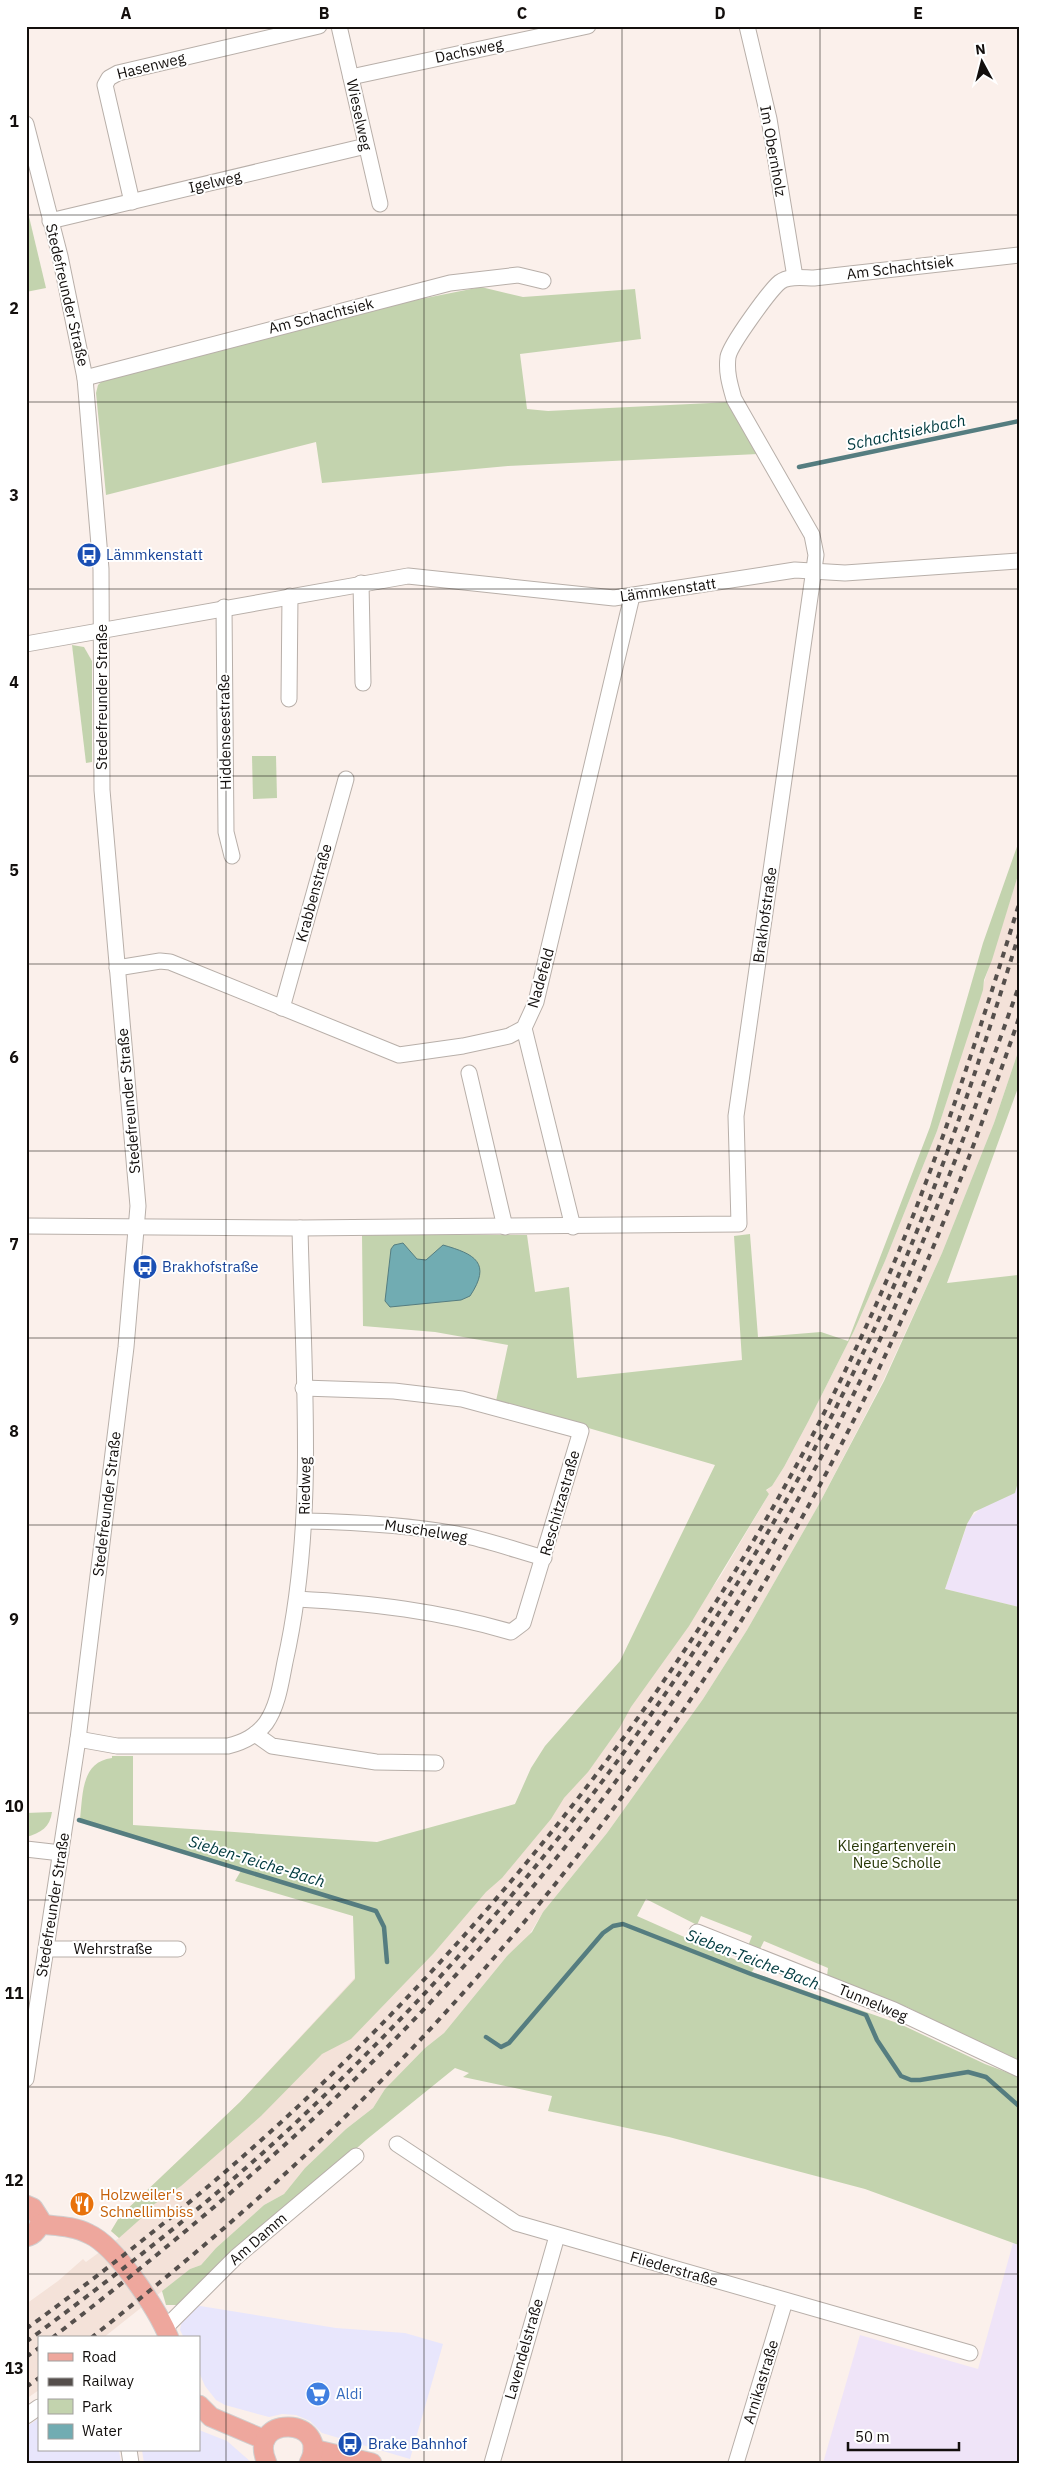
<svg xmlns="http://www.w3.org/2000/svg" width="1045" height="2489" viewBox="0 0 1045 2489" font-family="'IBM Plex Sans',sans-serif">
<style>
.commercial{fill:#e8e6fc}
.industrial{fill:#efe4f8}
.built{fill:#f4e2d9}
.green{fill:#c3d3ae}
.water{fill:#71acb2;stroke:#557d80}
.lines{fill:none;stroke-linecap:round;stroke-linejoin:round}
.stream{stroke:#557d80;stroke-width:4.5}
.minor-casing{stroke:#b8afa9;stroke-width:17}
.major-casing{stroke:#d0cfcf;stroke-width:21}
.minor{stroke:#fff;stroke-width:15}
.major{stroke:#eea79d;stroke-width:19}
.rail{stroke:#554f4c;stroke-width:4;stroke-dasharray:6 6;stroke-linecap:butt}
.grid{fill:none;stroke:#130f0d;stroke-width:1;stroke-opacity:0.55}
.labels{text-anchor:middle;stroke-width:4;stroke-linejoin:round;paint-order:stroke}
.street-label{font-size:15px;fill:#130f0d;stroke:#fff}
.transit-label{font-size:15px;fill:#164399;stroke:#fff;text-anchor:start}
.park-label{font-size:15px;fill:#273706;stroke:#fff}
.food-label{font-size:15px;fill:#c56008;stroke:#fff;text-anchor:start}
.shop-label{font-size:15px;fill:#366cbe;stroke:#fff;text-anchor:start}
.water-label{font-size:16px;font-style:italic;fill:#003a3f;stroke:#fff}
.neatline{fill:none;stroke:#130f0d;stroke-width:2}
.grid-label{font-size:16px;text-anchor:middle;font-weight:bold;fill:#130f0d}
</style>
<rect width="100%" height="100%" fill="#fbf0eb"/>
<g class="commercial">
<polygon points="194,2305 336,2328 405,2333 443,2344 410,2459 322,2433 310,2421 296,2415 282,2414 269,2417 225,2405 216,2400 205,2386 199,2372 199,2338 184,2338 180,2330 182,2319"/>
<polygon points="39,2418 39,2450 119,2450 121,2463 26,2463 26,2427"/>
<polygon points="199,2430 227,2441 252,2463 144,2463 142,2450 199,2450"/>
</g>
<g class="industrial">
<polygon points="1019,1478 1019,1607 945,1589 969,1519 981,1508 1014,1493"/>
<polygon points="1013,2243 1019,2245 1019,2463 823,2463 860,2335 978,2369"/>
</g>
<polygon class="built" points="1019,872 1019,1049 994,1123 942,1253 883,1381 818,1506 747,1630 703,1699 607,1833 543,1912 526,1940 507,1956 444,2033 425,2048 385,2089 373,2108 346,2129 305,2168 284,2194 264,2205 216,2248 201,2265 190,2269 103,2338 39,2338 39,2390 26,2399 26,2304 58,2281 83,2259 86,2262 119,2238 111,2231 120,2216 240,2102 701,1603 720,1577 769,1494 766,1491 772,1486 784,1467 808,1422 854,1331 885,1261 937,1131"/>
<g class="green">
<polygon points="26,204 46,288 26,292"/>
<polygon points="481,287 523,297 635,289 641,339 520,354 527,409 548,411 731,402 758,454 508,466 322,483 316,442 106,495 96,393 98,385 102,381 396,304"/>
<polygon points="72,645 84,647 92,661 92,762 86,763"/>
<polygon points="252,756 276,756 277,798 253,799"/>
<path d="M1019,841V872L992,960L984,980L983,990L937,1131L885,1261L854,1331L808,1422L784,1467L772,1486L766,1490L769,1494L689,1626L631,1707L620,1727L588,1772L564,1798L551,1819L502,1878L486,1892L433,1954L351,2039L322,2054L261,2116L181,2186L153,2205L146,2214L119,2238L111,2231L120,2216L240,2102L355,1979L353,1916L235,1881L242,1869L80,1819C83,1794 81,1762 112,1758V1756H133V1825L377,1842L515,1804L531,1768L545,1746L620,1661L715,1465L496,1401L508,1345L435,1332L363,1326L362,1235H527L535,1292L569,1287L577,1378L742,1360L734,1236L750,1234L758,1337L821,1332L848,1341L930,1127L983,943Z"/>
<polygon points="1019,1049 1019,1085 947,1283 1019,1275 1019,1478 1015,1493 974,1512 967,1524 945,1589 1019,1607 1019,2060 992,2050 907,2007 827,1976 828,1968 764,1941 759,1951 748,1946 752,1936 701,1916 697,1925 646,1899 637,1916 754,1968 752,1972 900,2024 985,2064 1019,2077 1019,2245 865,2189 669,2137 548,2111 552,2096 463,2077 469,2073 455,2068 366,2140 189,2296 177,2305 166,2305 162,2291 190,2269 201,2265 216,2248 264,2205 284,2194 305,2168 346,2129 373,2108 385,2089 425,2048 444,2033 507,1956 532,1932 543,1912 607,1833 703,1699 747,1630 818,1506 884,1381 942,1253 994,1123"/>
<path d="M52,1812C50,1827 41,1833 26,1837V1813Z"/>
</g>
<path class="water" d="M403,1243L417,1259L426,1260L443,1245C475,1254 492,1263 470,1296L461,1300L390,1307L385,1301L391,1249L394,1245Z"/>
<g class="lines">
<g class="stream">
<polyline points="799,467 1019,421"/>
<polyline points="79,1820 376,1911 384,1927 387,1962"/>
<polyline points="486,2037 501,2047 509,2043 603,1933 613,1926 623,1924 751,1974 866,2015 877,2040 901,2076 911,2080 920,2080 968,2072 986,2077 1019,2106"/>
</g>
<defs>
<g id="minor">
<polyline points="339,26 380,204"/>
<polyline points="747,26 769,119 795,277"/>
<polyline points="351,77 588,26"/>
<polyline points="26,124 60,256 85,378 101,569 102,790 138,1206 126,1347 78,1739 26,2079"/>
<polyline points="132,202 105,85 109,78 118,73 319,26"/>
<polyline points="50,221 366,146"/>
<polyline points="85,378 450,283 518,275 543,281"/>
<polyline points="361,583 363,683"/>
<polyline points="224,607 226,832 232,856"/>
<polyline points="26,644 408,576 614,598 795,570 845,573 1019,561"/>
<polyline points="289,699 290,596"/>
<polyline points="117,968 160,961 170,962 399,1055 463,1046 509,1036 524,1028 536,1002 632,596"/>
<polyline points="282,1008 346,779"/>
<polyline points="524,1028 573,1227"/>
<polyline points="469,1073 505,1227"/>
<path d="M26,1226L300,1228L739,1224L736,1116L816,555L812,535L734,399C730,385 726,372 728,357C730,345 770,290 780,282C789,275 804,278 814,278L1019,255"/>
<path d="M304,1521C359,1522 413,1525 467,1536C493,1542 519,1551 544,1558"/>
<path d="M297,1599C372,1603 439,1611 511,1632L523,1623L581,1431L462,1399L394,1391L303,1388"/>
<polyline points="255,1734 272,1746 376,1762 436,1763"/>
<path d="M78,1739L117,1746H228C244,1742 256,1736 266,1723C278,1706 281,1682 285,1662C317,1520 303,1372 300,1228"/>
<polyline points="26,1849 61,1853"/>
<polyline points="697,1932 894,2010 1019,2069"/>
<polyline points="47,1949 178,1949"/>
<polyline points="397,2144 516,2223 970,2353"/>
<polyline points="165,2328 236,2257 356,2156"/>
<polyline points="26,2416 39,2407"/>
<polyline points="129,2450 131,2463"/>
<polyline points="492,2463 557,2236"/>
<polyline points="736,2463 785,2301"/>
</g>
<g id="major">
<path d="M26,2205L33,2208L40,2219C40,2228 35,2235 26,2237"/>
<path d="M40,2224C56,2226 74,2226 89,2234C116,2246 158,2310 169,2338"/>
<polyline points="199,2405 211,2417 265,2440"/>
<polyline points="313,2449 372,2463"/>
<path d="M267,2463C245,2413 333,2417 309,2463"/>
</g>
</defs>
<use href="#minor" class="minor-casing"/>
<use href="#major" class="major-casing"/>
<use href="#minor" class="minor"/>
<use href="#major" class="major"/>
<g class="rail">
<path d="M26,2329C134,2250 238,2166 333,2073C559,1852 751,1587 879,1298C935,1170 978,1037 1019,904"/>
<path d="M52,2338C184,2236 312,2128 427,2006C604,1819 751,1605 864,1373C925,1248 972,1117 1019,986"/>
<path d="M91,2338C184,2264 274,2188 357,2105C586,1877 775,1604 906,1310C949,1214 985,1117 1019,1018"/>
<path d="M26,2342C123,2270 219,2196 306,2113C548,1884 746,1611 884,1308C939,1187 980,1061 1019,934"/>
<polyline points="26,2357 39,2348"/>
<polyline points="26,2387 39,2378"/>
</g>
</g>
<path class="grid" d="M226,26V2463M424,26V2463M622,26V2463M820,26V2463M26,215H1019M26,402H1019M26,589H1019M26,776H1019M26,964H1019M26,1151H1019M26,1338H1019M26,1525H1019M26,1713H1019M26,1900H1019M26,2087H1019M26,2274H1019"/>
<defs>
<symbol id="bus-disc" viewBox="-11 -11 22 22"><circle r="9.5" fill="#1a4fb4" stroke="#fff"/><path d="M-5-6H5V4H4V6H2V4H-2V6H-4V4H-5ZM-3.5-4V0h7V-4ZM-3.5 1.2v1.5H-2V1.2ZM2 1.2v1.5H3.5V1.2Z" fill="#fff"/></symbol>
<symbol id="restaurant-disc" viewBox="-11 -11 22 22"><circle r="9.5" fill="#e8710a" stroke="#fff"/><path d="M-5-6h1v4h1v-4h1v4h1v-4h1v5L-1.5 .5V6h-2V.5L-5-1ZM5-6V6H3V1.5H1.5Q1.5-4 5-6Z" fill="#fff"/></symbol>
<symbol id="supermarket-disc" viewBox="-11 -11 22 22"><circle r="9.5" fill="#3f7fe0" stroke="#fff"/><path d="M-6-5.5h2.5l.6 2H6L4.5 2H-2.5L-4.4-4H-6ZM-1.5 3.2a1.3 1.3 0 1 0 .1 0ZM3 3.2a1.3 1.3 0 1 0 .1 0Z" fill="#fff"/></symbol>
</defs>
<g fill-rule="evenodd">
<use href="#bus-disc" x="75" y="541" width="28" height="28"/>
<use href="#bus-disc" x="131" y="1253" width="28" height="28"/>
<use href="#restaurant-disc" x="68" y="2190" width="28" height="28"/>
<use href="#supermarket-disc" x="304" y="2380" width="28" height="28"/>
<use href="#bus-disc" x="336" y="2430" width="28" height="28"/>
</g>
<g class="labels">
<g class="street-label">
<text transform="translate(469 51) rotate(-12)" y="5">Dachsweg</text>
<text transform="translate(151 66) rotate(-14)" y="5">Hasenweg</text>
<text transform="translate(359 115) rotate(78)" y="5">Wieselweg</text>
<text transform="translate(773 151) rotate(80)" y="5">Im Obernholz</text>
<text transform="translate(215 182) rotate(-13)" y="5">Igelweg</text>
<text transform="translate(900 268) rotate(-7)" y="5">Am Schachtsiek</text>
<text transform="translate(67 295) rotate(77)" y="5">Stedefreunder Straße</text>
<text transform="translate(321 316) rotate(-14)" y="5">Am Schachtsiek</text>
<text transform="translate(668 590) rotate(-8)" y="5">Lämmkenstatt</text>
<text transform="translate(102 697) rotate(-90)" y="5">Stedefreunder Straße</text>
<text transform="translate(225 732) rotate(-91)" y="5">Hiddenseestraße</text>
<text transform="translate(314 893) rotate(-75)" y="5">Krabbenstraße</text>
<text transform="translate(765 915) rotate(-82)" y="5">Brakhofstraße</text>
<text transform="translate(541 978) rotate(-74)" y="5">Nadefeld</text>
<text transform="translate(129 1101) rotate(-95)" y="5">Stedefreunder Straße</text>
<text transform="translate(305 1486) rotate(-89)" y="5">Riedweg</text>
<text transform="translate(560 1503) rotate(-74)" y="5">Reschitzastraße</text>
<text transform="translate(107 1504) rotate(-83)" y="5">Stedefreunder Straße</text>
<text transform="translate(426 1531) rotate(9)" y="5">Muschelweg</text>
<text transform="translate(53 1905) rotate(-81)" y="5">Stedefreunder Straße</text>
<text x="113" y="1954">Wehrstraße</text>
<text transform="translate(873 2003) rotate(23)" y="5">Tunnelweg</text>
<text transform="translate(258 2239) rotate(-41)" y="5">Am Damm</text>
<text transform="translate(674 2269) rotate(16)" y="5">Fliederstraße</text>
<text transform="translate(524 2349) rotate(-74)" y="5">Lavendelstraße</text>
<text transform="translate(761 2382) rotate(-73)" y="5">Arnikastraße</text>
</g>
<g class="transit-label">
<text x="106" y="560">Lämmkenstatt</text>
<text x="162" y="1272">Brakhofstraße</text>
<text x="368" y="2449">Brake Bahnhof</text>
</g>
<g class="park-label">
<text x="897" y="1851">Kleingartenverein<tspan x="897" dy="17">Neue Scholle</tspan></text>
</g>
<g class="food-label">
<text x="100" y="2200">Holzweiler's<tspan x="100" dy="17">Schnellimbiss</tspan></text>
</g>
<g class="shop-label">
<text x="336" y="2399">Aldi</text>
</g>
<g class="water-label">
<text transform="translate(906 432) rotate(-12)" y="6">Schachtsiekbach</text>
<text transform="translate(257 1861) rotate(17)" y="6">Sieben-Teiche-Bach</text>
<text transform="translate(753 1959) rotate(21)" y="6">Sieben-Teiche-Bach</text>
</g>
</g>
<rect width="1045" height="2489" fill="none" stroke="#ffffff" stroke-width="55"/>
<rect x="38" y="2336" width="162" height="115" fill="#ffffff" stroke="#a19f9e"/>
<rect x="48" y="2353" width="25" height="8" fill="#eea79d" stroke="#a19f9e"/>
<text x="82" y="2362" font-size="15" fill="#130f0d">Road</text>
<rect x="48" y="2378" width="25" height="8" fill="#554f4c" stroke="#a19f9e"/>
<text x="82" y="2386" font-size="15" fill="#130f0d">Railway</text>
<rect x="48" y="2399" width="25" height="15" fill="#c3d3ae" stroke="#a19f9e"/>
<text x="82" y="2412" font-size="15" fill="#130f0d">Park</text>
<rect x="48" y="2424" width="25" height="15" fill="#71acb2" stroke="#a19f9e"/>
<text x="82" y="2436" font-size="15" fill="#130f0d">Water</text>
<g transform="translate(982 62) rotate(353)" stroke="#ffffff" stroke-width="4" paint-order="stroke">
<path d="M0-4L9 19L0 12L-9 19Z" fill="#130f0d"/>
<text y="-8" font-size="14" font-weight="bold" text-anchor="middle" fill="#130f0d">N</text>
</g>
<path d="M848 2442v8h111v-8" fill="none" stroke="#130f0d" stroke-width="2.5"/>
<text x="855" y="2442" font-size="15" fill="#130f0d" stroke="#ffffff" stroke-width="4" paint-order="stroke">50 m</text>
<rect x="28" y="28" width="990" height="2434" class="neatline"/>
<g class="grid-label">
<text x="126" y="19">A</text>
<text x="324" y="19">B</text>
<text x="522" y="19">C</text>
<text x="720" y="19">D</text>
<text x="918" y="19">E</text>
<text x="14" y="127">1</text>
<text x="14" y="314">2</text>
<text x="14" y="501">3</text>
<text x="14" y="688">4</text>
<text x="14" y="876">5</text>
<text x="14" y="1063">6</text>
<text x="14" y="1250">7</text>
<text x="14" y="1437">8</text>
<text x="14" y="1625">9</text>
<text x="14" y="1812">10</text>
<text x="14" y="1999">11</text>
<text x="14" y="2186">12</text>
<text x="14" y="2374">13</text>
</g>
</svg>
